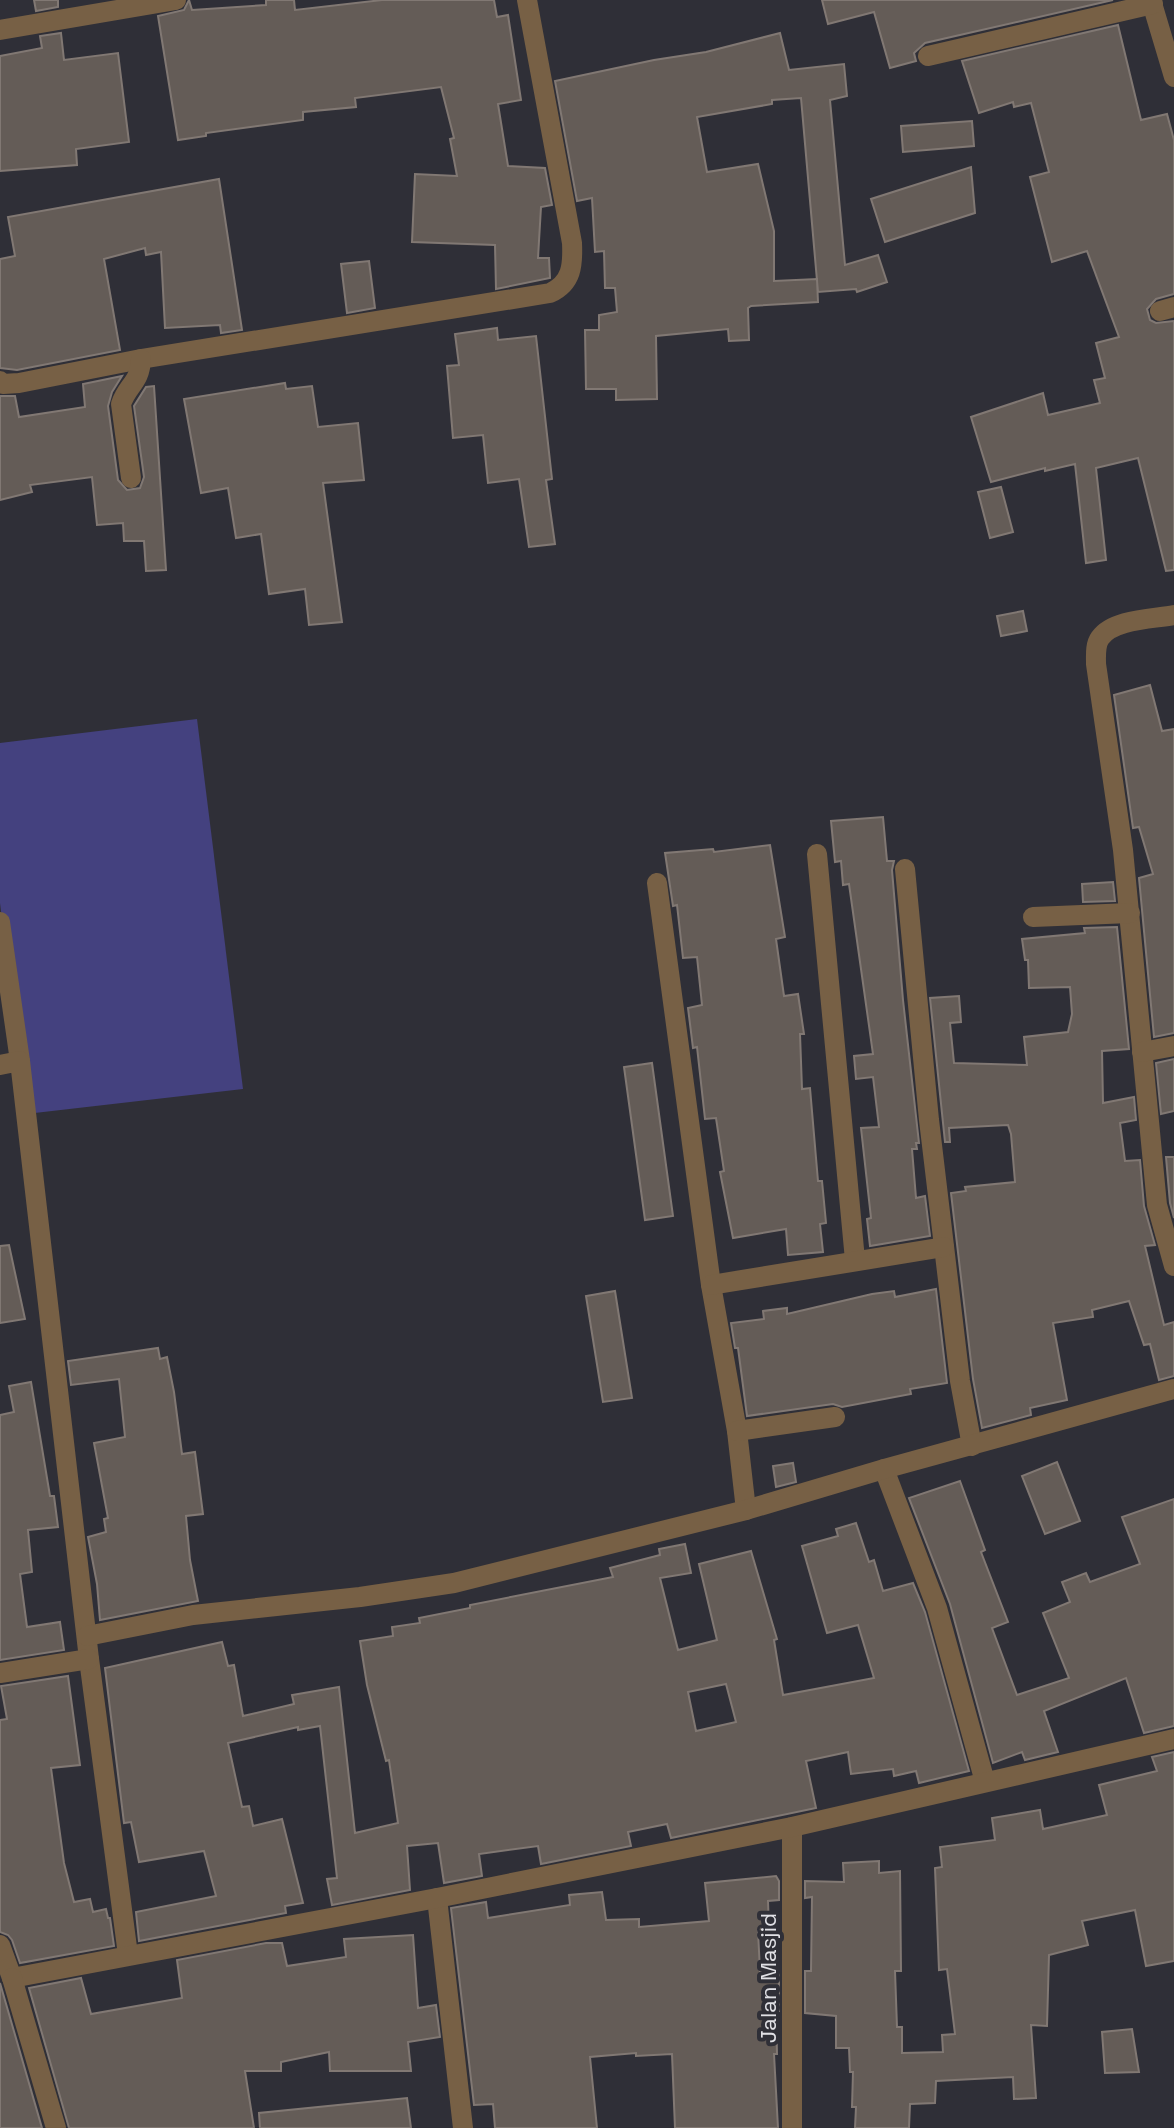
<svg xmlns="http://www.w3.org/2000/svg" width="1174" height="2128" viewBox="0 0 1174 2128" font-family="'Space Grotesk',sans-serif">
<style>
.green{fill:#44417f}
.building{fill:#645c57;stroke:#817873;stroke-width:2;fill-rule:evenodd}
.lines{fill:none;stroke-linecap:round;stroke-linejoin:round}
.minor{stroke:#776045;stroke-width:20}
.labels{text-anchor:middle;stroke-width:8;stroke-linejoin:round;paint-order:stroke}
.street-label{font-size:22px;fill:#e0e0e5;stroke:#2f2f37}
</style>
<rect width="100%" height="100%" fill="#2f2f37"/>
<polygon class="green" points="197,719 243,1089 26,1114 0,903 0,743"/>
<g class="building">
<polygon points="34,0 58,0 58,7 36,11"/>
<polygon points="189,0 192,10 266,5 266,0 294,0 295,10 382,0 494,0 497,17 508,15 521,100 498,104 508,166 545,168 552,205 541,207 538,258 549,258 550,278 496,289 495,245 412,242 415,174 457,176 450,139 454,138 441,87 355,98 356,107 303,112 303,120 206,133 206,136 178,140 158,16 184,10"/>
<polygon points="822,0 1113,0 925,43 914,53 916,61 890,68 874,12 828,24"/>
<polygon points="1118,25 1141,120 1167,114 1174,140 1174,294 1156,299 1147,309 1150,320 1156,323 1174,321 1174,570 1166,571 1138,458 1096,468 1106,560 1086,563 1075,464 1045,471 1045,468 991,482 971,417 1043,393 1048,415 1100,403 1094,380 1105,378 1096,343 1119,337 1087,251 1052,262 1030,177 1049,172 1031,103 1014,107 1013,102 979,113 962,61"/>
<polygon points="61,33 64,60 118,53 129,142 76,149 77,165 0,171 0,56 42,48 40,36"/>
<polygon points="780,33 789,70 844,64 847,96 830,100 845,265 878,255 887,282 857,292 856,289 818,292 801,98 772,100 772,104 697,117 707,172 758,164 774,231 774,281 817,279 818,302 751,306 748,308 749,340 729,341 728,329 656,336 657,399 616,400 616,389 586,389 585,330 599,330 599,315 617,312 615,288 605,288 604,251 595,252 592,198 577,201 555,81 654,60 706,52"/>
<polygon points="972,121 974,146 903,152 901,126"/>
<polygon points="971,167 975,213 885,242 871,199"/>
<polygon points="219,179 242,330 221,333 220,325 165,328 161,252 146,255 145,248 104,259 120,350 17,370 0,368 0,259 15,256 8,217"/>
<polygon points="369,261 375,308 347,313 341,264"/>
<polygon points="497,328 498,340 536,336 552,479 546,480 555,544 529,547 519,479 488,483 483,435 453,438 447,366 459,365 455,334"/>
<polygon points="122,376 112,392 108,406 118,480 127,490 140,488 144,477 134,406 146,387 154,386 166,570 146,571 144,541 124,541 123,523 97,525 92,477 30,485 32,492 0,500 0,396 15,396 19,417 85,407 83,384"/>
<polygon points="285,383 286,389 312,386 318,427 358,423 364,480 323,483 342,622 309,625 305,589 269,594 261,534 236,538 228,488 201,493 184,399"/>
<polygon points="1001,487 1013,532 990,538 978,492"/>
<polygon points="1023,611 1027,631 1001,636 997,616"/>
<polygon points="1150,685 1162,731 1174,729 1174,1033 1154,1037 1139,878 1153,874 1139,827 1133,828 1114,695"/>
<polygon points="883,817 887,861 894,861 892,870 903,1000 919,1143 916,1143 917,1149 912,1149 916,1198 925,1196 930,1236 870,1246 867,1219 871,1218 861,1128 879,1127 873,1077 856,1079 854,1056 873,1054 849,884 843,885 841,861 835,862 831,821"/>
<polygon points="770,845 785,937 776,939 784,996 798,994 804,1034 800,1034 802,1089 810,1088 818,1181 822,1181 826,1223 820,1224 823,1252 788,1255 786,1229 733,1238 720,1172 724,1171 716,1118 705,1119 697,1047 693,1048 688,1008 702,1005 697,957 683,958 677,905 673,906 665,853 713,849 714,852"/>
<polygon points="1113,882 1115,901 1083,902 1082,884"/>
<polygon points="1117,927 1129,1049 1102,1051 1103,1103 1134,1097 1136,1120 1120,1123 1125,1161 1140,1160 1144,1206 1155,1245 1145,1246 1164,1325 1174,1322 1174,1376 1159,1380 1150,1344 1144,1345 1129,1301 1092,1310 1093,1317 1053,1323 1067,1400 1030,1408 1031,1415 982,1428 973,1379 951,1193 966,1191 965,1187 1015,1182 1011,1134 1008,1125 949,1128 950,1142 945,1142 930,998 959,996 961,1022 950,1023 954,1063 1027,1065 1024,1037 1068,1032 1072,1014 1070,987 1029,988 1028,960 1025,960 1022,939 1085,933 1084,928"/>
<polygon points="1174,1059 1174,1111 1161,1114 1156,1063"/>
<polygon points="652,1063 673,1216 645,1220 624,1067"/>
<polygon points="1166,1157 1174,1157 1174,1218 1170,1203"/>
<polygon points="9,1245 25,1319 0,1323 0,1246"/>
<polygon points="936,1289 947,1383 910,1389 911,1394 842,1407 833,1404 747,1416 738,1348 735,1348 731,1323 764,1319 763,1311 787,1308 787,1314 872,1294 894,1291 895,1297"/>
<polygon points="615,1291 632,1398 603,1402 586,1296"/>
<polygon points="158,1348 160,1359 167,1357 174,1392 182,1454 195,1452 203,1514 186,1516 190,1560 198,1601 100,1620 97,1584 88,1537 106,1532 104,1519 108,1518 94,1443 125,1437 119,1379 71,1385 68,1361"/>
<polygon points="31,1382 50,1496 54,1496 58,1527 28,1530 32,1572 20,1574 27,1627 60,1622 64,1650 0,1660 0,1415 14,1412 9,1386"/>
<polygon points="1057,1462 1080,1521 1045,1534 1022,1476"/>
<polygon points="793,1463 796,1482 776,1487 773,1466"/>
<polygon points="960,1481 985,1550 981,1552 1008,1622 992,1628 1017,1695 1069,1678 1043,1613 1070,1602 1062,1582 1086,1573 1090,1582 1140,1564 1122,1517 1174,1499 1174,1726 1144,1733 1126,1678 1044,1711 1058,1752 1025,1760 1022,1752 993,1763 950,1604 909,1498"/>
<path d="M856,1523L869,1562L874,1560L883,1591L913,1583L925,1612L969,1771L919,1783L916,1771L894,1776L893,1769L851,1774L848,1752L806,1761L816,1808L671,1838L667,1824L628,1832L631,1846L541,1864L538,1846L479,1854L482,1876L444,1883L438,1843L407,1846L410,1890L332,1905L327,1879L337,1878L320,1726L298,1730V1727L228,1743L242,1807L249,1806L253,1826L282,1819L303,1903L285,1906L286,1913L139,1941L136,1912L216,1896L204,1851L139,1862L131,1822L124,1823L105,1668L222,1642L228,1666L234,1665L243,1716L294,1704L292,1695L339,1687L355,1833L398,1823L389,1760L386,1761L367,1685L360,1641L393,1636L392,1627L420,1623L419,1618L470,1608V1605L613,1577L610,1568L660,1555L659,1549L685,1544L691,1573L660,1578L678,1650L717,1640L699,1564L751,1551L777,1639L774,1640L783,1695L874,1678L858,1625L827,1633L802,1546L838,1536L836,1529ZM726,1684L736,1722L696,1731L688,1692Z"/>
<polygon points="68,1676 80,1765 51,1768 64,1863 74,1902 90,1899 93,1912 106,1909 108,1918 110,1918 114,1946 20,1963 12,1940 8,1935 0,1932 0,1720 7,1719 1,1686"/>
<polygon points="1174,1752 1174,1961 1146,1966 1135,1910 1082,1921 1088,1945 1049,1955 1047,2026 1031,2025 1036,2098 1014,2099 1013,2077 936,2081 935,2103 910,2104 909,2128 855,2128 856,2107 852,2107 853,2072 850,2072 849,2048 836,2048 836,2016 805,2013 805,1971 811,1971 812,1897 805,1898 805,1881 844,1882 843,1863 879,1861 879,1873 900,1871 901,1971 895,1971 897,2027 902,2027 902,2053 943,2052 942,2035 955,2034 947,1969 939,1970 935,1868 942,1867 940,1847 995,1840 992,1818 1040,1810 1043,1829 1107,1815 1099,1785 1157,1771 1152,1757"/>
<polygon points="776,1876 779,1881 779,1900 768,1901 769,1930 758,1931 760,1971 779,1971 779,2011 776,2011 777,2054 774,2054 778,2128 675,2128 672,2054 636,2056 636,2053 590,2057 597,2128 495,2128 493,2104 474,2105 451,1908 486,1902 488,1918 570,1905 569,1895 602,1892 606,1920 639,1919 639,1927 709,1921 705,1883"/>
<polygon points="413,1935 418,2008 436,2005 440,2037 408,2042 411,2071 330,2071 329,2052 281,2062 281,2071 245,2071 254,2128 69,2128 29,1988 81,1978 91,2014 182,1998 177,1960 266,1943 282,1943 287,1966 346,1957 344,1939"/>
<polygon points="0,1983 42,2128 0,2128"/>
<polygon points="1132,2029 1139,2072 1105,2073 1102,2032"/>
<polygon points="407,2098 411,2128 260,2128 259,2113"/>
</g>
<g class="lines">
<g class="minor">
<polyline points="1151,0 1174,77"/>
<polyline points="0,30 176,0"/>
<polyline points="928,56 1153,4"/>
<polyline points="1160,311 1174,307"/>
<path d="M0,381L3,384L19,383L141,359L550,293C572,283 573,265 572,243L527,0"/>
<path d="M131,478L121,404C128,384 140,383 141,359"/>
<path d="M1174,615C1153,619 1113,619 1100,638C1095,645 1096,655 1096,664L1123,850L1157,1205L1174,1266"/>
<polyline points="817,854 855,1260"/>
<polyline points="905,869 929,1120 960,1381 972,1446"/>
<polyline points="657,883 711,1285 737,1431 746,1510"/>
<polyline points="1033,917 1130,913"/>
<polyline points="0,922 20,1061"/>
<polyline points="1142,1052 1174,1046"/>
<polyline points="0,1065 20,1061 89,1659 128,1955"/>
<polyline points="711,1285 944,1247"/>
<polyline points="737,1431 835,1417"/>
<polyline points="884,1469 937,1608 985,1782"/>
<polyline points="87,1636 193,1615 360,1597 454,1583 746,1510 884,1469 1174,1389"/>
<polyline points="0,1673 89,1659"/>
<polyline points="792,1827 792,2128"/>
<polyline points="437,1898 463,2128"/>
<polyline points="0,1945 12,1978 437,1898 792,1827 1174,1739"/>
<polyline points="12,1978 56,2128"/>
</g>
</g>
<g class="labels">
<g class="street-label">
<text transform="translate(768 1978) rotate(-90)" y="8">Jalan Masjid</text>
</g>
</g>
</svg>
